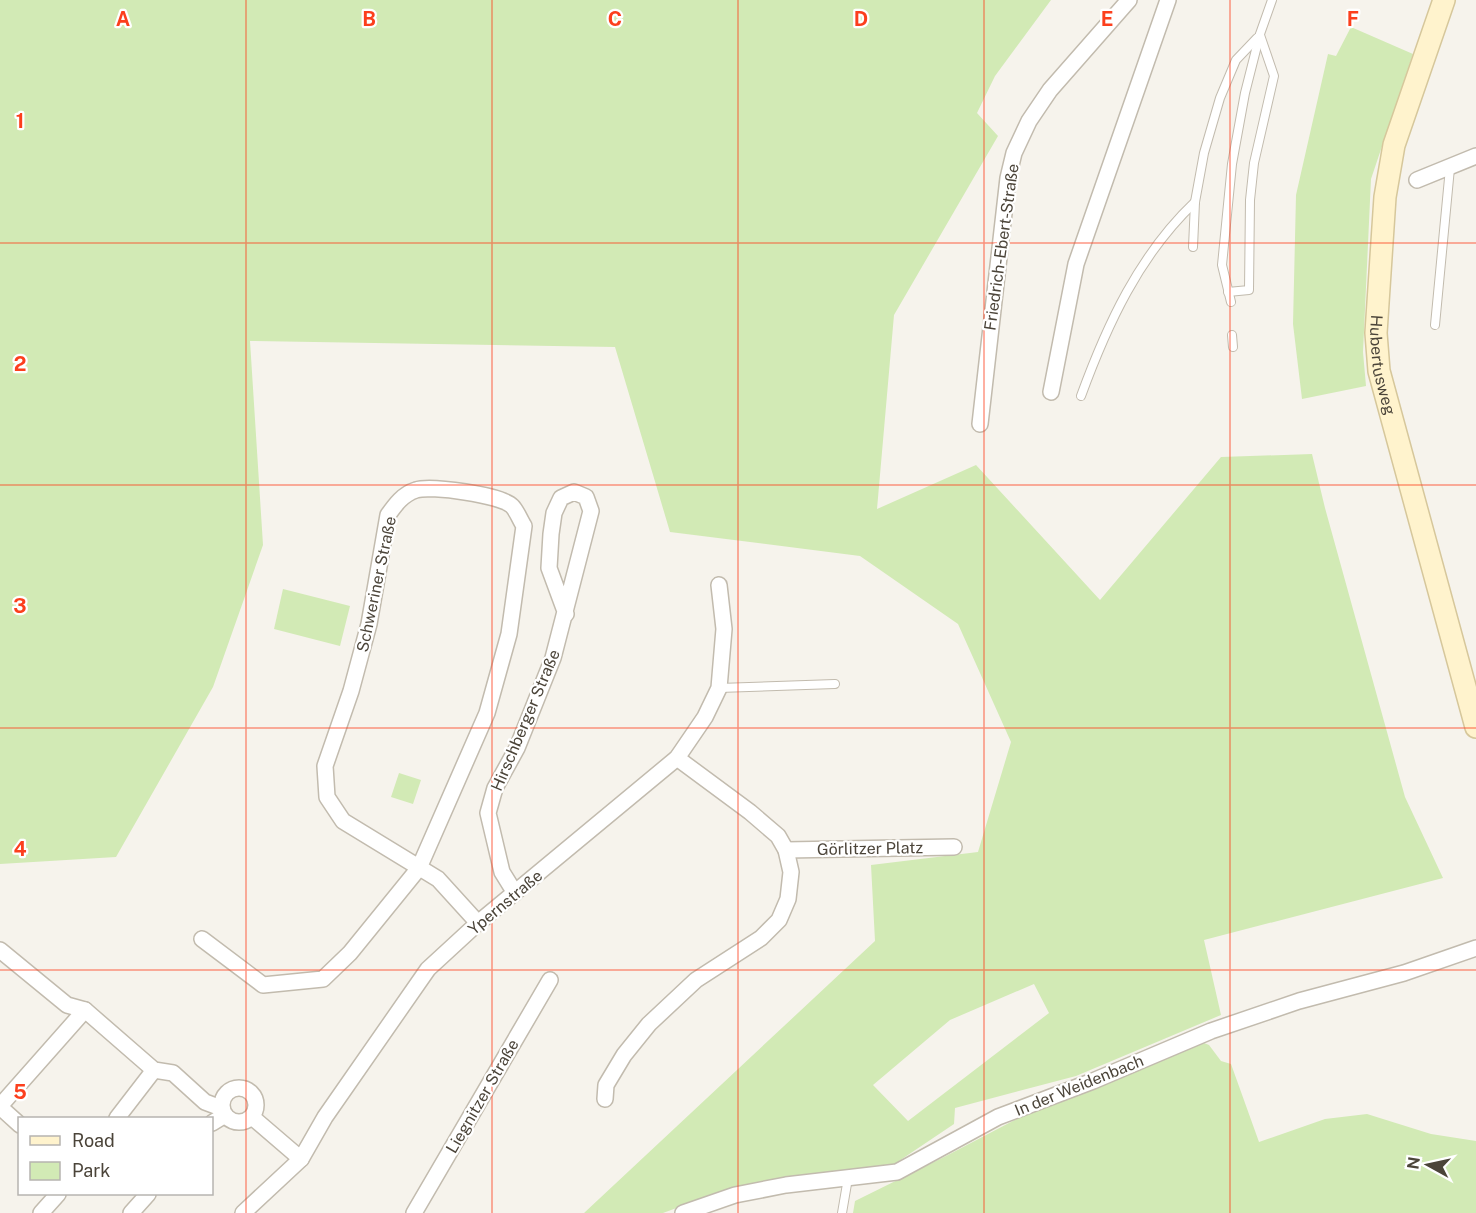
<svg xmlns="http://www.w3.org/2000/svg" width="1476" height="1213" viewBox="0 0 1476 1213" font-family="'Public Sans',sans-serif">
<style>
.green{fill:#d2eab5;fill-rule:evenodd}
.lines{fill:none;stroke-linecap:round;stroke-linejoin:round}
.lane-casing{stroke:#c2bbae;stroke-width:10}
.street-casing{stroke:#c2bbae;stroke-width:18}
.secondary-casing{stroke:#d6c79b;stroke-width:24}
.lane{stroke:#fff;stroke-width:8}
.street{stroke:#fff;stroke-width:15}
.secondary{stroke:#fff3cd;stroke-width:21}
.grid{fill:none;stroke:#fc3f1d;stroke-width:1.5;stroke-opacity:0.55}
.labels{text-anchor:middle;stroke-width:4.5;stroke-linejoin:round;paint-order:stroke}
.street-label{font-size:16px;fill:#4b4439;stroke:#fff}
.grid-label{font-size:20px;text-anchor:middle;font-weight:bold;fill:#fc3f1d;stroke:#fff;stroke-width:4.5;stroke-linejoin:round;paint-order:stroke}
</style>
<rect width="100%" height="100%" fill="#f6f3ec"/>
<g class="green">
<path d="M0,0H1051L995,76L977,113L998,136L894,315L877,509L976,465L1100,600L1221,457L1312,454L1325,508L1405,797L1443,878L1204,940L1221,1015L1076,1076L955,1108L954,1124L890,1167L717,1193L663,1213H584L875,941L871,865L978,852L1011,742L958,624L860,556L670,532L615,347L250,341L263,545L213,687L116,857L0,864ZM1034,984L1049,1013L908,1121L873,1085L950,1020Z"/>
<polygon points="1351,27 1413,54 1371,179 1363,352 1366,386 1302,399 1293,324 1296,195 1328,54 1336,56"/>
<polygon points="283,589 350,606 340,646 274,629"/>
<polygon points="399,773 421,780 413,804 391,797"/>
<polygon points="1199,1041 1209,1045 1221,1061 1231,1064 1259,1142 1325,1119 1367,1114 1431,1134 1476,1141 1476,1213 853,1213 855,1201 946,1156 1026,1114"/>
</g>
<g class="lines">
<defs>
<g id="lane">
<polyline points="1193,247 1195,202 1204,153 1220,98 1236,60 1257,38"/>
<polyline points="1228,292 1249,290 1250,200 1254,163 1274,76 1260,35"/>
<polyline points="1231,302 1222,265 1232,164 1245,93 1260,34 1272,0"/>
<polyline points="1435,325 1450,168"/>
<polyline points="1232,335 1233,347"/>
<path d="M1081,396C1107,325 1139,255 1195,202"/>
<polyline points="719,688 835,684"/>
<polyline points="842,1213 848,1178"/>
</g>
<g id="street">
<polyline points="1417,180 1476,156"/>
<polyline points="1051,392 1076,264 1168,0"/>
<polyline points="980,424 1008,178 1014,153 1029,121 1050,90 1129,0"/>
<polyline points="786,850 954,847"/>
<polyline points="515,893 502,872 488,813 495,788 517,748 553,658 591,511 586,497 574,492 561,498 554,513 551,534 549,568 566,614"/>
<path d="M202,939L263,985L323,979L350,953L419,868L487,713L509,634L524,526C520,520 517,511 512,506C501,495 430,485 416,490C403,494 395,505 388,515L369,624L351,691L325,766L327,797L343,821L438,879L478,923"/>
<polyline points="0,950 67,1005 85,1010 154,1070 173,1073 205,1102 221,1108"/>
<circle cx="239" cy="1105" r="17"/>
<polyline points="605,1099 606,1085 624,1055 649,1024 696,980 761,938 779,920 788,899 791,872 786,850 778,836 750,812 677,758"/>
<polyline points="0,1106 85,1010"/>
<polyline points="0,1107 20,1125"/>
<polyline points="252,1117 301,1159"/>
<polyline points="117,1118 154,1070"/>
<polyline points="212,1123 225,1115"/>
<polyline points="41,1213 58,1194"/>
<polyline points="131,1213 148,1194"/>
<polyline points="243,1213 301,1159 325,1117 428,969 478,923 677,758 705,717 719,688 724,629 719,585"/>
<polyline points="414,1213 550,980"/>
<polyline points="683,1213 735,1195 786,1185 897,1172 998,1117 1093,1081 1211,1031 1299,1001 1404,973 1476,948"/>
</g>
<g id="secondary">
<path id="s1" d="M1444,0L1394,145L1385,197L1376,333L1379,371L1476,727"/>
</g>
</defs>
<use href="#lane" class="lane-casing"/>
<use href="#street" class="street-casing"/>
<use href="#secondary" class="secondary-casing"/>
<use href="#lane" class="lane"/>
<use href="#street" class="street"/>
<use href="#secondary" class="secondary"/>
</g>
<path class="grid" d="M246,0V1213M492,0V1213M738,0V1213M984,0V1213M1230,0V1213M0,243H1476M0,485H1476M0,728H1476M0,970H1476"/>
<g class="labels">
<g class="street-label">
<text transform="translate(1001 247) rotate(-82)" y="6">Friedrich-Ebert-Straße</text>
<text dy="6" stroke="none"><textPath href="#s1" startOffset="375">Hubertusweg</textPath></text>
<text transform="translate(376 584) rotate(-78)" y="6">Schweriner Straße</text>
<text transform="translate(525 720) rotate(-67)" y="6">Hirschberger Straße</text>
<text transform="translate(870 848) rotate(-1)" y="6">Görlitzer Platz</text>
<text transform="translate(505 902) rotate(-40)" y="6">Ypernstraße</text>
<text transform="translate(1079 1085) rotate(-22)" y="6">In der Weidenbach</text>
<text transform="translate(482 1096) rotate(-60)" y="6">Liegnitzer Straße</text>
</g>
</g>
<g class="grid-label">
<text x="123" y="26">A</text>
<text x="369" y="26">B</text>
<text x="615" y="26">C</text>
<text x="861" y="26">D</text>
<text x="1107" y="26">E</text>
<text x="1353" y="26">F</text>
<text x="20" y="128">1</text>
<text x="20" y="371">2</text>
<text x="20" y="613">3</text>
<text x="20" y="856">4</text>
<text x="20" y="1099">5</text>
</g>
<rect x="18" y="1117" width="195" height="78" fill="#ffffff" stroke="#b7b4b0" stroke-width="1.5"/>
<rect x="30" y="1136" width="30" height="9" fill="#fff3cd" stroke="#b7b4b0" stroke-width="1.5"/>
<text x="72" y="1147" font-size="18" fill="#4b4439">Road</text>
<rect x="30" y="1162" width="30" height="18" fill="#d2eab5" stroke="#b7b4b0" stroke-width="1.5"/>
<text x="72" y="1177" font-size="18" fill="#4b4439">Park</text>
<g transform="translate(1428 1165) rotate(278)" stroke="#ffffff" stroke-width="4.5" paint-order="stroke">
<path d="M0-4.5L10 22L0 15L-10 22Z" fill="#4b4439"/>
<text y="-9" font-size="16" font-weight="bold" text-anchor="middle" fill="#4b4439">N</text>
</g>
</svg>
